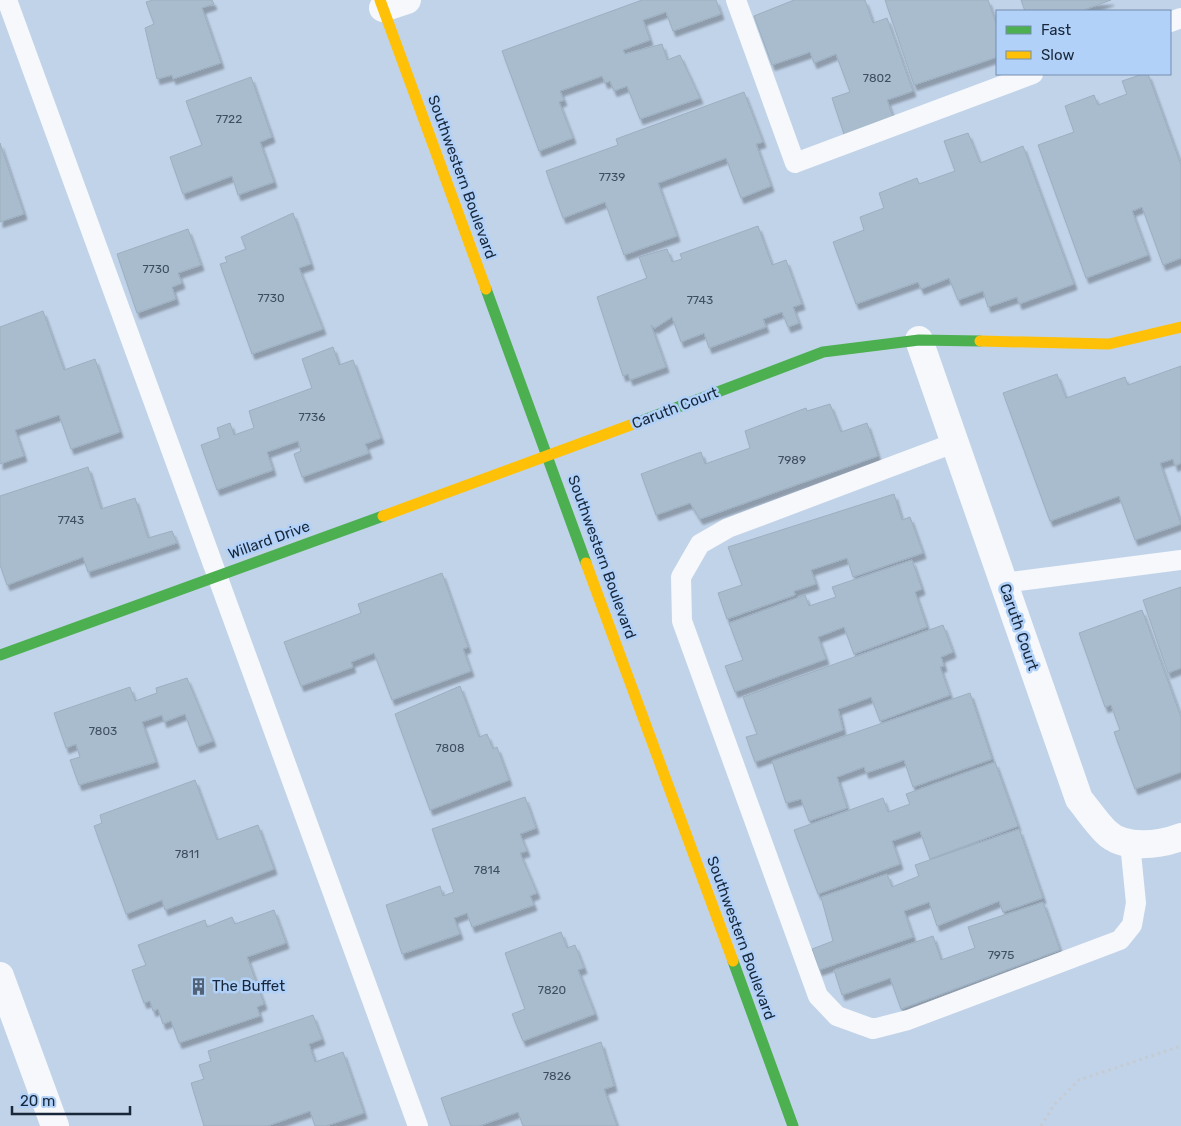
<svg xmlns="http://www.w3.org/2000/svg" width="1181" height="1126" viewBox="0 0 1181 1126" font-family="Rubik,sans-serif">
<style>
.building{fill:#a8bccd;stroke:#9cafc0;filter:url(#shadow)}
.lines{fill:none;stroke-linecap:round;stroke-linejoin:round}
.path{stroke:#c6cbd2;stroke-width:3;stroke-dasharray:2.5 4;stroke-linecap:butt}
.lane{stroke:#f6f8fc;stroke-width:20}
.street{stroke:#f6f8fc;stroke-width:28}
.fast{stroke:#4caf50;stroke-width:11}
.slow{stroke:#ffc107;stroke-width:11}
.labels{text-anchor:middle;stroke-width:5;stroke-linejoin:round;paint-order:stroke}
.number-label{font-size:12px;fill:#3e4e61}
.street-label{font-size:15px;fill:#18273a;stroke:#b1d1f9}
.poi-label{font-size:15px;fill:#18273a;stroke:#b1d1f9;text-anchor:start}
</style>
<defs>
<filter id="shadow"><feDropShadow dx="3" dy="5.5" stdDeviation="1" flood-color="#0004"/></filter>
</defs>
<rect width="100%" height="100%" fill="#c1d3e9"/>
<g class="building">
<polygon points="153,0 212,0 214,4 202,8 221,63 173,79 172,75 157,79 145,28 154,24 146,2"/>
<polygon points="642,0 716,0 721,14 673,31 666,12 643,20 650,40 623,50 625,54 662,44 667,60 680,55 700,98 640,119 627,86 614,91 610,81 605,83 602,76 560,91 564,100 559,102 573,138 539,151 502,51"/>
<polygon points="794,0 865,0 873,23 887,18 913,91 887,100 894,120 845,137 832,98 850,92 836,54 814,63 810,52 772,65 754,16"/>
<polygon points="885,0 988,0 997,26 997,57 914,85"/>
<polygon points="1021,0 1111,0 1081,11 1025,11"/>
<polygon points="1143,74 1148,74 1181,165 1181,258 1163,265 1142,207 1132,211 1148,255 1086,278 1038,145 1074,132 1065,106 1094,95 1098,105 1127,94 1122,81"/>
<polygon points="251,77 272,137 260,142 274,182 238,195 232,176 183,194 170,157 202,145 186,101"/>
<polygon points="744,92 763,142 756,144 771,186 741,198 726,158 658,183 677,236 624,255 605,202 563,218 546,171 618,145 616,139"/>
<polygon points="968,133 980,163 1023,146 1074,284 1019,304 1017,297 988,307 983,291 958,300 949,278 921,289 918,282 856,304 833,242 864,230 860,217 884,208 879,193 917,178 919,184 955,171 944,141"/>
<polygon points="0,143 24,214 0,222"/>
<polygon points="293,213 311,264 299,268 323,329 252,354 220,264 227,262 225,257 246,249 241,237"/>
<polygon points="758,226 772,265 786,260 802,304 793,307 799,323 788,327 782,312 763,319 766,327 709,348 704,333 681,342 672,317 655,328 651,325 666,367 630,380 628,374 623,376 597,297 647,278 639,257 667,249 672,262 682,259 680,254"/>
<polygon points="188,229 201,265 178,273 182,283 172,287 176,299 137,313 117,254"/>
<polygon points="43,311 64,370 95,359 120,432 71,449 59,415 15,430 24,456 0,464 0,327"/>
<polygon points="333,347 339,365 353,360 381,438 365,444 369,453 302,477 294,454 301,451 298,441 267,452 273,470 217,490 201,445 220,438 217,428 230,423 234,435 254,428 249,411 312,388 302,359"/>
<polygon points="1181,366 1181,463 1175,466 1173,459 1160,463 1181,524 1135,540 1119,496 1050,521 1003,393 1057,374 1066,398 1125,377 1128,385"/>
<polygon points="830,404 841,432 867,423 878,456 700,519 690,503 656,515 641,474 701,452 705,464 750,448 745,431 806,408 807,411"/>
<polygon points="88,467 101,509 135,498 148,538 172,531 177,543 88,572 83,557 7,585 0,565 0,496"/>
<polygon points="894,494 902,520 910,517 923,553 853,577 847,558 811,570 816,584 794,591 795,595 727,619 718,593 742,585 728,547"/>
<polygon points="912,560 922,589 915,592 927,627 854,654 844,627 818,637 826,659 735,692 725,666 743,660 729,623 805,595 809,606 836,597 832,587"/>
<polygon points="442,573 468,647 463,649 471,671 392,700 374,653 351,662 353,667 301,686 284,642 361,613 358,604"/>
<polygon points="1181,587 1181,668 1168,673 1143,600"/>
<polygon points="1142,610 1181,717 1181,772 1135,789 1114,732 1120,730 1111,705 1105,707 1079,633"/>
<polygon points="943,625 953,652 941,657 944,666 940,667 950,695 880,721 871,697 838,709 843,730 755,762 746,737 757,734 743,697"/>
<polygon points="187,678 213,741 197,747 185,714 164,722 162,715 142,722 156,762 79,785 70,760 80,757 76,744 66,748 54,713 130,687 135,701 157,693 156,688"/>
<polygon points="460,686 479,737 487,734 493,749 497,747 509,780 430,810 395,714"/>
<polygon points="970,693 992,759 913,787 904,760 866,773 864,767 837,777 847,808 809,821 801,799 786,803 772,761"/>
<polygon points="995,762 1018,826 930,859 920,831 892,841 900,864 818,894 794,830 883,798 888,812 910,804 906,794"/>
<polygon points="195,780 217,840 258,825 274,869 165,910 162,900 126,914 94,826 102,823 100,815"/>
<polygon points="525,797 536,828 520,834 527,851 520,853 537,893 530,896 534,905 472,927 467,913 454,918 460,934 402,954 386,905 440,886 443,896 454,892 432,829"/>
<polygon points="1019,829 1043,898 1003,912 999,901 937,926 929,902 904,911 913,937 819,970 812,949 833,941 821,897 887,874 892,887 919,876 915,865"/>
<polygon points="1043,902 1060,950 901,1009 890,978 842,995 834,970 933,936 941,960 975,948 968,927"/>
<polygon points="274,910 286,943 247,957 264,1004 257,1007 260,1016 179,1043 171,1021 163,1024 158,1009 153,1011 150,1001 144,1003 132,970 146,965 138,945 205,920 207,927 232,917 235,924"/>
<polygon points="561,932 567,948 575,945 584,968 578,970 595,1014 523,1041 512,1014 525,1009 505,953"/>
<polygon points="313,1015 322,1039 309,1044 315,1062 343,1052 364,1113 326,1126 315,1126 310,1111 267,1126 204,1126 191,1083 204,1079 199,1065 211,1061 208,1051"/>
<polygon points="601,1042 614,1086 604,1089 617,1126 523,1126 518,1112 479,1126 451,1126 441,1098"/>
</g>
<g class="lines">
<polyline class="path" points="1041,1126 1054,1105 1079,1080 1181,1046"/>
<g class="lane">
<polyline points="7,0 418,1126"/>
<polyline points="736,0 795,163 1033,74"/>
<polyline points="1170,22 1181,18"/>
<polyline points="954,443 728,528 700,544 681,577 682,621 818,996 837,1016 873,1029 908,1020 1120,940 1132,925 1136,903 1130,843"/>
<polyline points="1003,583 1181,560"/>
</g>
<g class="street">
<polyline points="383,8 407,0"/>
<path d="M919,340L1079,799C1088,810 1096,822 1106,832C1124,850 1160,845 1181,837"/>
<polyline points="0,976 55,1126"/>
</g>
<g class="fast">
<polyline points="486,289 586,563"/>
<polyline points="636,423 823,352 919,340 980,341"/>
<polyline points="0,655 383,516"/>
<polyline points="733,961 793,1126"/>
</g>
<g class="slow">
<polyline points="380,0 486,289"/>
<polyline points="980,341 1109,344 1181,327"/>
<polyline points="383,516 636,423"/>
<polyline points="586,563 733,961"/>
</g>
</g>
<defs>
<symbol id="building-bare" viewBox="-9 -9 18 18"><path d="M-4-6H4V6H1V3H-1V6H-4ZM-2.5-4.3h1.7v1.8h-1.7ZM.8-4.3h1.7v1.8H.8ZM-2.5-1h1.7V.8h-1.7ZM.8-1h1.7V.8H.8Z" fill="#536377" stroke="#b1d1f9" stroke-width="2.5" paint-order="stroke"/></symbol>
</defs>
<g fill-rule="evenodd">
<use href="#building-bare" x="186" y="974" width="25" height="25"/>
</g>
<g class="labels">
<g class="number-label">
<text x="877" y="82">7802</text>
<text x="229" y="123">7722</text>
<text x="612" y="181">7739</text>
<text x="156" y="273">7730</text>
<text x="271" y="302">7730</text>
<text x="700" y="304">7743</text>
<text x="312" y="421">7736</text>
<text x="792" y="464">7989</text>
<text x="71" y="524">7743</text>
<text x="103" y="735">7803</text>
<text x="450" y="752">7808</text>
<text x="187" y="858">7811</text>
<text x="487" y="874">7814</text>
<text x="1001" y="959">7975</text>
<text x="552" y="994">7820</text>
<text x="557" y="1080">7826</text>
</g>
<g class="street-label">
<text transform="translate(462 177) rotate(70)" y="5">Southwestern Boulevard</text>
<text transform="translate(675 408) rotate(-21)" y="5">Caruth Court</text>
<text transform="translate(269 540) rotate(-20)" y="5">Willard Drive</text>
<text transform="translate(602 557) rotate(70)" y="5">Southwestern Boulevard</text>
<text transform="translate(1019 627) rotate(71)" y="5">Caruth Court</text>
<text transform="translate(741 938) rotate(70)" y="5">Southwestern Boulevard</text>
</g>
<g class="poi-label">
<text x="212" y="991">The Buffet</text>
</g>
</g>
<rect x="996" y="10" width="175" height="65" fill="#b1d1f9" stroke="#748dad"/>
<rect x="1006" y="26" width="25" height="8" fill="#4caf50" stroke="#748dad"/>
<text x="1041" y="35" font-size="15" fill="#18273a">Fast</text>
<rect x="1006" y="51" width="25" height="8" fill="#ffc107" stroke="#748dad"/>
<text x="1041" y="60" font-size="15" fill="#18273a">Slow</text>
<path d="M12 1106v8h118v-8" fill="none" stroke="#18273a" stroke-width="2.5"/>
<text x="20" y="1106" font-size="15" fill="#18273a" stroke="#b1d1f9" stroke-width="4" paint-order="stroke">20 m</text>
</svg>
